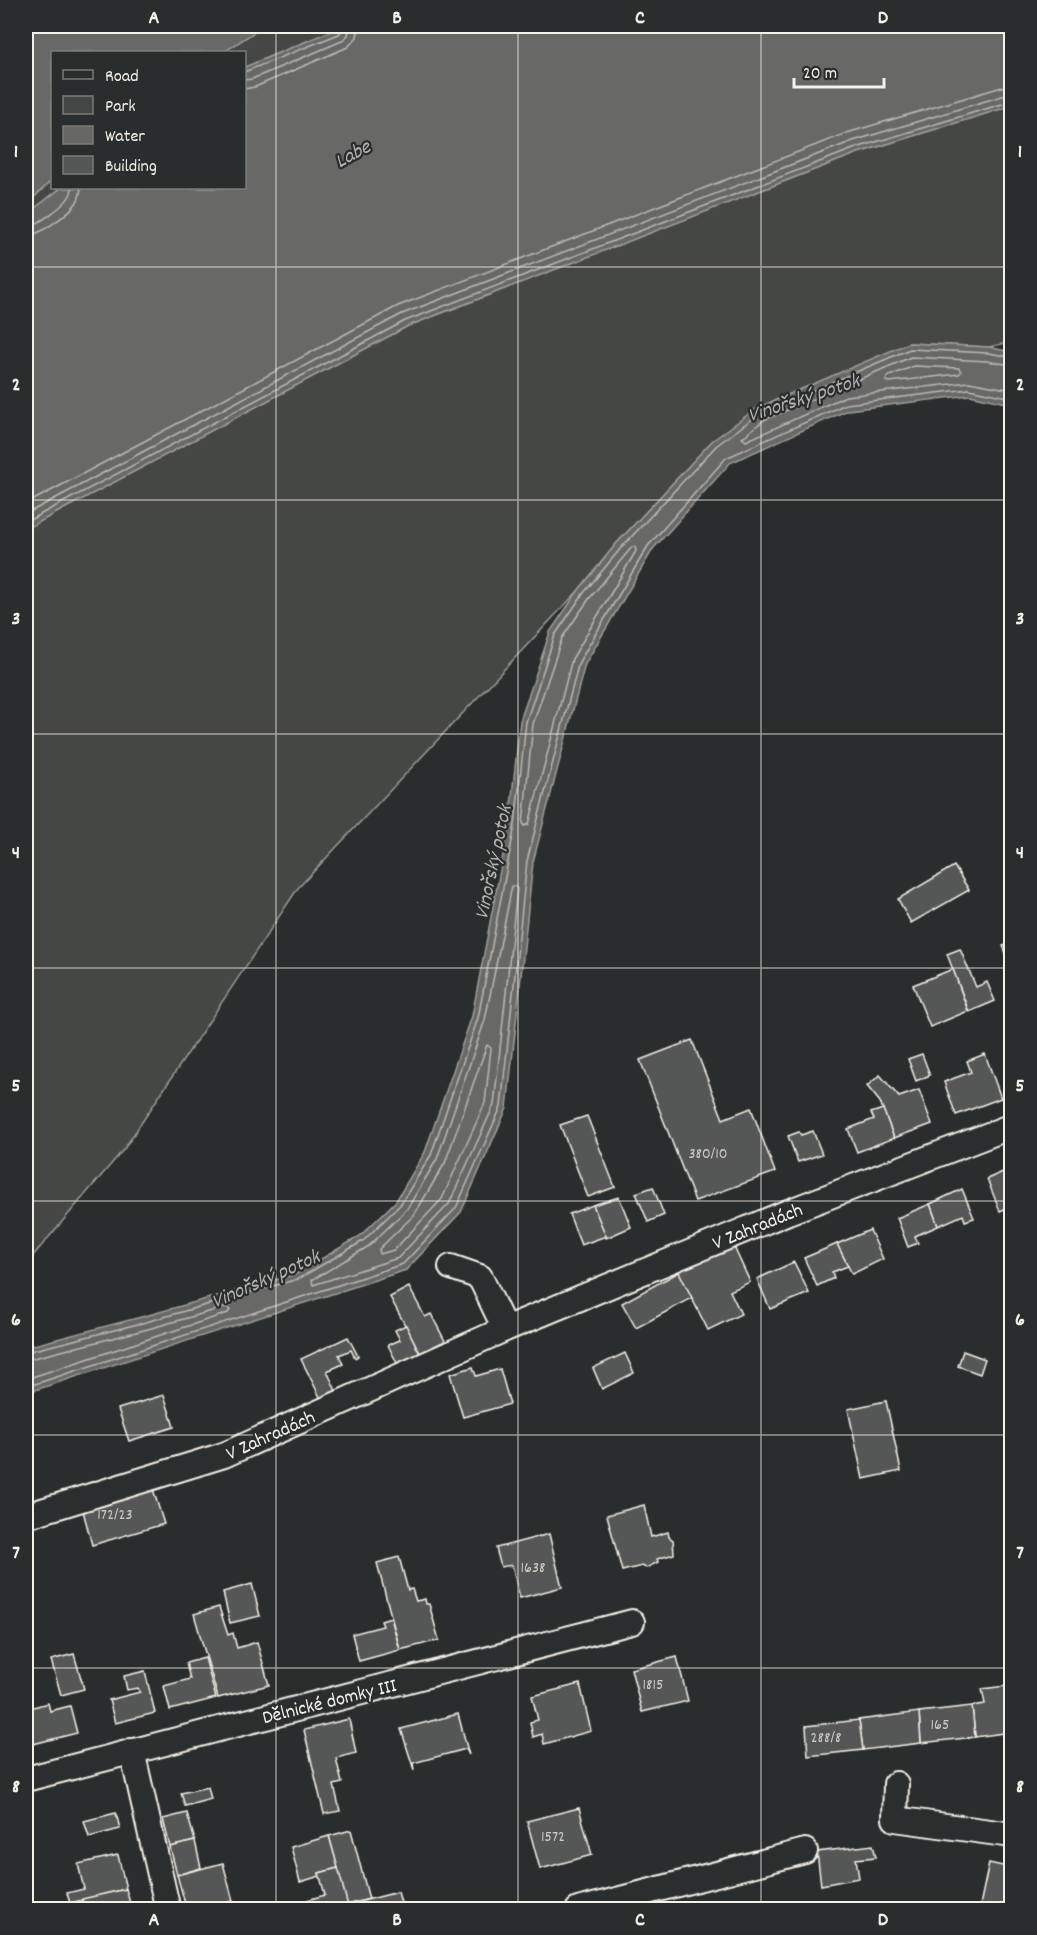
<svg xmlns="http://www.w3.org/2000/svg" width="1037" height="1935" viewBox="0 0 1037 1935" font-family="Dekko,sans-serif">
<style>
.green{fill:#444645;stroke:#9c9c96;stroke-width:1.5}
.water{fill:#676866;stroke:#9f9f9a;stroke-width:1.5}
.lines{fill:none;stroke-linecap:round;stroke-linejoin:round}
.shore{stroke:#bcbab4;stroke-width:1.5}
.building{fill:#555756;stroke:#f4f1e8;stroke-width:1.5}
.minor-casing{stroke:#f4f1e8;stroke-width:28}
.minor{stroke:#2a2d2e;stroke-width:24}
.grid{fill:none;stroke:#f4f1e8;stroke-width:1.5;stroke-opacity:0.55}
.labels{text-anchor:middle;stroke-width:4.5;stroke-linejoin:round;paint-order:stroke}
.number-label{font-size:16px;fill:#cccac4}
.street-label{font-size:20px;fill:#f4f1e8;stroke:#2a2d2e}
.water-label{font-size:21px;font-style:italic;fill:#b5b3ae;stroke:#2a2d2e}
.neatline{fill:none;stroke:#f4f1e8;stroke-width:2}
.grid-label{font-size:20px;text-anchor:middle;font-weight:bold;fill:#f4f1e8}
</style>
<rect width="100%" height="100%" fill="#2a2d2e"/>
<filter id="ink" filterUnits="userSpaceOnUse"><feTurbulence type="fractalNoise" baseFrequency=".0167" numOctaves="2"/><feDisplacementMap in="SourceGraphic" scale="12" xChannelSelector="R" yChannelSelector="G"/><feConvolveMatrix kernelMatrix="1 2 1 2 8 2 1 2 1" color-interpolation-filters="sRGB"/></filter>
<g filter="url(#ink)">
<g class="green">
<polygon points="263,26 343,26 245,67 244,52 224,52"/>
<polygon points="1011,106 1011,342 989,347 909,343 712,441 616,544 578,591 298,888 124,1149 26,1264 26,529 408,326 858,153"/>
<polygon points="52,180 52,188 61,188 26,215 26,205"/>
</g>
<g class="water">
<polygon points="27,26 263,26 224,52 52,52 52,180 26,205 26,27"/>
<polygon points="343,26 1011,26 1011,106 858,153 408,326 26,529 26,215 61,188 244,188 245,67"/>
<polygon points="909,343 989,347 1011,352 1011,404 970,395 848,410 730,463 653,549 585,664 533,862 507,1108 461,1212 406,1270 26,1393 26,1347 145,1316 296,1274 360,1236 396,1201 425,1152 472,1016 509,824 520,721 550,632 578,591 616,544 712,441 757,408"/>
</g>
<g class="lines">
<g class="shore">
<polyline points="244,72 339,34 342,30 343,26"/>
<polyline points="244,80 252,79 342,41 348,35 350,26"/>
<polyline points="244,89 255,87 348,47 357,37 359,26"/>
<path d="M26,227C35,227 64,206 69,197C72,193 71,192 72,188"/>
<path d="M26,236C39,236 70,213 77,202C80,197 80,193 81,188"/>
<polyline points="1012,365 987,361 911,357 764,420 742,438 746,441 846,396 969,382 1012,390"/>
<polygon points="914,366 959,368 961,372 959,374 889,382 886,381 887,377"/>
<polyline points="26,504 398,306 850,132 1012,84"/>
<polyline points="26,514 402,314 853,141 1012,93"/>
<polyline points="26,522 405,321 856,148 1012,101"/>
<polygon points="632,547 635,547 636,551 572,659 529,824 525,826 523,823 533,724 562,638 589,599"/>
<polygon points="512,886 515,886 517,889 494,1105 449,1204 398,1258 313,1285 312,1280 369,1246 407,1209 437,1159 485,1020"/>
<polygon points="487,1045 491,1048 485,1103 442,1199 394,1250 380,1254 379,1249 414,1215 445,1163"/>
<polyline points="26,1352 146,1322 298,1279 363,1241 400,1205 431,1155 478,1018 515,825 526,722 555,635 583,594 621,548 716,446 760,413 910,349 988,353 1012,357"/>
<polyline points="26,1360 148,1329 226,1307 230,1310 228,1313 26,1379"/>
<polyline points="26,1387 403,1264 456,1208 501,1107 527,861 579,662 648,546 726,458 846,404 969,389 1012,398"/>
</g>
</g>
<g class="building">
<polygon points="954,866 969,890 911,923 898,899"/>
<polygon points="1012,943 1012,967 1003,946"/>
<polygon points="960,949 976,987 987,982 995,1001 969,1012 947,954"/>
<polygon points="953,969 968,1011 930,1027 913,985"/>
<polygon points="692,1040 723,1119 751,1108 775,1172 695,1201 640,1060"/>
<polygon points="922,1054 930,1075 916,1081 908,1059"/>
<polygon points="985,1054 1001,1098 956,1115 944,1082 971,1072 967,1061"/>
<polygon points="880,1075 899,1097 919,1090 932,1124 894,1138 880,1102 867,1086"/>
<polygon points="883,1109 894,1138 857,1152 848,1129 874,1119 871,1113"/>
<polygon points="587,1116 615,1187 588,1197 560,1125"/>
<polygon points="813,1131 822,1154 798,1162 788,1136 799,1132 801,1135"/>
<polygon points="1012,1168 1012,1206 1000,1211 987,1179"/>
<polygon points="653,1187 664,1215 648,1222 636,1193"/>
<polygon points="962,1189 974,1218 965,1221 963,1215 938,1226 930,1204"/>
<polygon points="619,1197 631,1227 606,1238 593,1205"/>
<polygon points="930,1204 938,1226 915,1236 918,1243 908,1247 897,1218"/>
<polygon points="593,1205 606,1236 581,1245 569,1214"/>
<polygon points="870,1230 883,1259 852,1274 837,1244"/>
<polygon points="837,1244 848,1266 832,1272 834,1278 817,1286 804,1258"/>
<polygon points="734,1247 750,1282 730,1291 741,1314 708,1330 677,1269"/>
<polygon points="794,1262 809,1293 770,1309 757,1279"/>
<polygon points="679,1272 692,1298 636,1328 622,1303"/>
<polygon points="409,1287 425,1317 431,1314 445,1341 420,1353 390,1297"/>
<polygon points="406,1325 420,1354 398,1365 388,1345 400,1340 395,1330"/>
<polygon points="348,1337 358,1356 355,1358 351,1350 339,1355 343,1364 327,1371 337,1393 322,1401 301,1359"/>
<polygon points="963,1351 985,1359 980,1374 958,1366"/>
<polygon points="625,1353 634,1373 602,1389 593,1368"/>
<polygon points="473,1367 476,1376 500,1369 510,1404 463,1417 450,1374"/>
<polygon points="164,1395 174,1427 129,1441 118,1409"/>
<polygon points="886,1401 901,1471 863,1479 848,1409"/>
<polygon points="152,1486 164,1524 92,1545 82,1507"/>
<polygon points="644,1505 651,1537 668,1532 669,1537 673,1540 674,1554 657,1559 658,1562 646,1568 642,1566 622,1571 607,1515"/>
<polygon points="549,1534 562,1587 520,1598 512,1565 501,1567 496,1548"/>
<polygon points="399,1557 408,1590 412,1589 416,1601 425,1599 426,1604 429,1604 439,1640 400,1650 377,1563"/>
<polygon points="252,1584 260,1616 230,1623 223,1592"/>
<polygon points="219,1607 228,1635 233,1633 237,1648 257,1642 269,1685 218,1698 194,1614"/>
<polygon points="391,1618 400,1650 359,1661 352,1634 383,1626 381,1621"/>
<polygon points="74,1654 84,1689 61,1695 51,1660"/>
<polygon points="677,1657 688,1701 642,1712 631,1669"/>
<polygon points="205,1658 216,1698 170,1710 164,1686 190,1679 186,1663"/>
<polygon points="145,1671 155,1713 115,1723 109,1700 140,1692 138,1688 127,1690 124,1676"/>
<polygon points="580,1684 591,1731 544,1744 542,1734 533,1737 530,1722 538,1720 532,1696"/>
<polygon points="1006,1686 1012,1686 1012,1731"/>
<polygon points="1006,1686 1011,1732 975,1737 972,1706 985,1704 982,1689"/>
<polygon points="48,1703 50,1711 70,1706 77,1733 33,1744 26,1709"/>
<polygon points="972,1706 975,1737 921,1743 919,1712"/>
<polygon points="919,1712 921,1743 863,1750 859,1720"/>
<polygon points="458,1714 469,1755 466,1749 413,1763 414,1770 401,1729"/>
<polygon points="26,1716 33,1744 26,1746"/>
<polygon points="349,1719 356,1753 336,1758 342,1783 334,1785 340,1811 324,1814 304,1730"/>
<polygon points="859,1720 863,1750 808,1756 806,1726"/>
<polygon points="208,1787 211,1799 185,1806 181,1793"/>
<polygon points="579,1808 592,1855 540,1869 527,1821"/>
<polygon points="116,1813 120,1829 89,1837 84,1821"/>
<polygon points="187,1813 195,1841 170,1847 163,1819"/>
<polygon points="351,1830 369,1899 347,1905 329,1836"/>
<polygon points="329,1836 338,1868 319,1873 320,1876 300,1882 291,1847"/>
<polygon points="195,1841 201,1868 177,1875 170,1847"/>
<polygon points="873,1845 876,1857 856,1859 859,1878 821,1885 817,1852"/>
<polygon points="118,1855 126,1889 70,1903 67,1893 84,1889 78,1864"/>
<polygon points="223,1863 233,1901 209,1907 208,1902 186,1907 177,1875"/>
<polygon points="989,1863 1012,1868 1012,1910 979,1910"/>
<polygon points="338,1868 349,1910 309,1910 307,1900 325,1895 319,1873"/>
<polygon points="126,1889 132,1910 103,1910 102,1906 84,1910 82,1899"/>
<polygon points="398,1892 403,1910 349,1910 347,1905"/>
<polygon points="804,1901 806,1910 759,1910"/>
<polygon points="870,1905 870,1910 824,1909"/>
</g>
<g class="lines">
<defs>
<g id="minor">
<polyline points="451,1267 480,1277 505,1329"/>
<polyline points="26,1516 224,1455 505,1329 788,1212 1012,1126"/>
<polyline points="132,1751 168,1910"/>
<polyline points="26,1779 632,1622"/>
<polyline points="896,1784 895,1819 1012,1835"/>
<polyline points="578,1910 805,1851"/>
</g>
</defs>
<use href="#minor" class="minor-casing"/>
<use href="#minor" class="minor"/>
</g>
</g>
<path class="grid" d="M276,26V1910M518,26V1910M761,26V1910M26,267H1012M26,500H1012M26,734H1012M26,968H1012M26,1201H1012M26,1435H1012M26,1668H1012"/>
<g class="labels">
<g class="number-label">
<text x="708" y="1158">380/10</text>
<text x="115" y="1519">172/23</text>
<text x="533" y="1572">1638</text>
<text x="653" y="1689">1815</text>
<text x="940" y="1729">165</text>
<text x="826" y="1742">288/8</text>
<text x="553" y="1841">1572</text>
</g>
<g class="street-label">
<text transform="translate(757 1225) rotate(-22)" y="7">V Zahradách</text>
<text transform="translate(270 1434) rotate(-24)" y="7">V Zahradách</text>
<text transform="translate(329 1700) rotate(-14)" y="7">Dělnické domky III</text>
</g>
<g class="water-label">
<text transform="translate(352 153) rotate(-29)" y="7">Labe</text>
<text transform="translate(803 397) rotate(-18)" y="7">Vinořský potok</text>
<text transform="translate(492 862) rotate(-78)" y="7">Vinořský potok</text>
<text transform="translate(265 1278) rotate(-24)" y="7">Vinořský potok</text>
</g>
</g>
<rect width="1037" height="1935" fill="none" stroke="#2a2d2e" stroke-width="66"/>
<rect x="51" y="51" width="195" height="138" fill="#2a2d2e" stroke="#7b7b78" stroke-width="1.5"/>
<rect x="63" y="70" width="30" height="9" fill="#2a2d2e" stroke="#7b7b78" stroke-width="1.5"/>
<text x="105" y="81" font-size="18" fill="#f4f1e8">Road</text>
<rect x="63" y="96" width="30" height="18" fill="#444645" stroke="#7b7b78" stroke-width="1.5"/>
<text x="105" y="111" font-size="18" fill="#f4f1e8">Park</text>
<rect x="63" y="126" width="30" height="18" fill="#676866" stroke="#7b7b78" stroke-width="1.5"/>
<text x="105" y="141" font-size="18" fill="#f4f1e8">Water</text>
<rect x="63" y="156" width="30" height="18" fill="#555756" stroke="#7b7b78" stroke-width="1.5"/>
<text x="105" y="171" font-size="18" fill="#f4f1e8">Building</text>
<path d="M794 78v9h90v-9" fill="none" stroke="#f4f1e8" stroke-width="3"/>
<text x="803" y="78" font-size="18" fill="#f4f1e8" stroke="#2a2d2e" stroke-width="4.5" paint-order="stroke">20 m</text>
<rect x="33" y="33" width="971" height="1869" class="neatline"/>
<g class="grid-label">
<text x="154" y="23">A</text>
<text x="397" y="23">B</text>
<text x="640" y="23">C</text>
<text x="883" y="23">D</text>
<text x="16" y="157">1</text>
<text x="1020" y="157">1</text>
<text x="16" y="390">2</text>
<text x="1020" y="390">2</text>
<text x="16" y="624">3</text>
<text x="1020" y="624">3</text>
<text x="16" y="858">4</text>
<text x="1020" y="858">4</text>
<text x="16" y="1091">5</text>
<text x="1020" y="1091">5</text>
<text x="16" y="1325">6</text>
<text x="1020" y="1325">6</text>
<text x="16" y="1558">7</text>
<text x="1020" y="1558">7</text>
<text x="16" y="1792">8</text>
<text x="1020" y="1792">8</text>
<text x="154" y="1925">A</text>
<text x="397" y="1925">B</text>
<text x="640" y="1925">C</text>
<text x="883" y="1925">D</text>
</g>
</svg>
